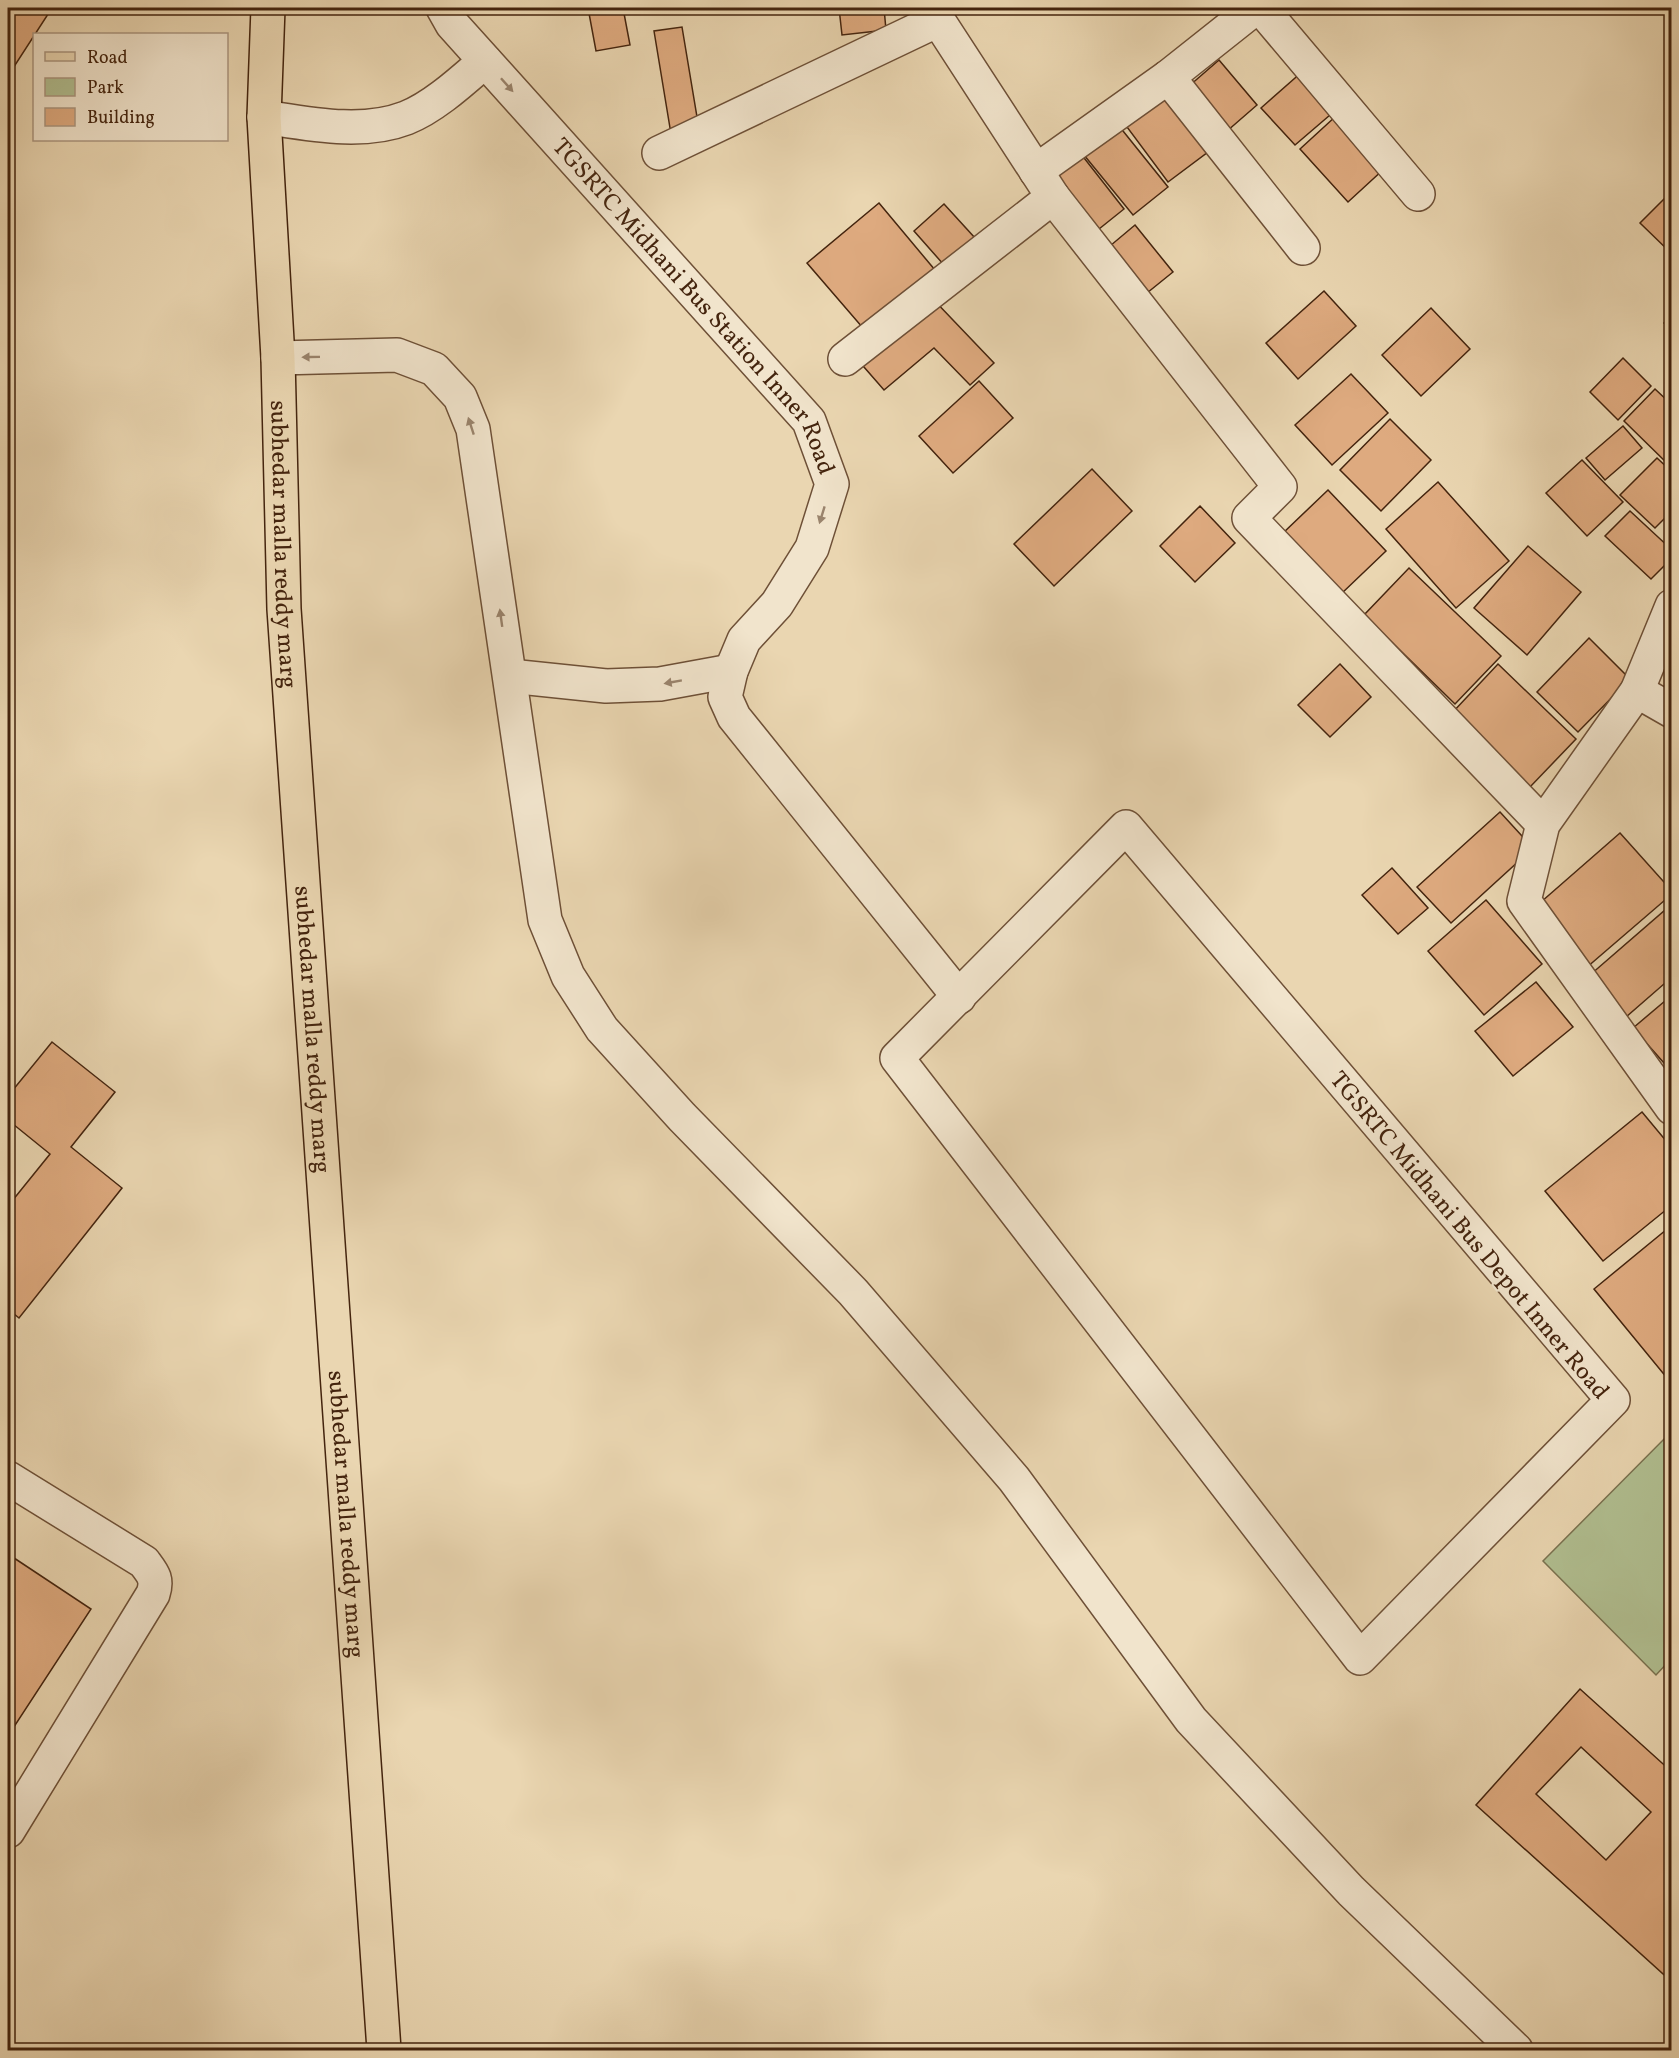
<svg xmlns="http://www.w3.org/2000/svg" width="1679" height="2058" viewBox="0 0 1679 2058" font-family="Vollkorn,serif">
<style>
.green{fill:#b1bf91;stroke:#7a7250;stroke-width:1.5}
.building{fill:#deaa7f;stroke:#44240e;stroke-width:1.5;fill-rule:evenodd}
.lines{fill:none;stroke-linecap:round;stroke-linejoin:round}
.minor-casing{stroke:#6e5037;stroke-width:36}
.major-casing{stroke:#44240e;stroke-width:36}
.minor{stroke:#f1e4cc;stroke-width:33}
.major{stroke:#ead6b1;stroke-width:33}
.oneway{fill:#9a846d}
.labels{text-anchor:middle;stroke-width:4.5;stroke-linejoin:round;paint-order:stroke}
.street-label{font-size:24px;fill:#44240e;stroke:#f1e4cc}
</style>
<rect width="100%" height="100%" fill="#ead6b1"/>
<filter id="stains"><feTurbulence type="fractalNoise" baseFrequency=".00333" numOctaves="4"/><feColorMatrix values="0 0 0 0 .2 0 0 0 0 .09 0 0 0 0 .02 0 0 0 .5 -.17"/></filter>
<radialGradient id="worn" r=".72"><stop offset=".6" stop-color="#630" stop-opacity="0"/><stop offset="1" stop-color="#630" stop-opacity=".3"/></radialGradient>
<polygon class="green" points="1671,1432 1671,1659 1656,1675 1543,1561"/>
<g class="building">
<polygon points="8,8 52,8 8,76"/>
<polygon points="588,8 623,8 630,45 596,51"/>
<polygon points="839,8 884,8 886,30 842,35"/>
<polygon points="682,27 699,129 671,134 654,31"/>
<polygon points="1219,60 1257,105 1219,138 1181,93"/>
<polygon points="1303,71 1337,109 1295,145 1261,108"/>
<polygon points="1173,87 1216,146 1168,182 1124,123"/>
<polygon points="1336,116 1385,168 1348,202 1300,149"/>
<polygon points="1119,126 1168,187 1133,215 1084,155"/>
<polygon points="1081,154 1124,209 1094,233 1050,178"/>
<polygon points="1672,191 1672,254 1640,223"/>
<polygon points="879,203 940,276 869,335 807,263"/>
<polygon points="944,204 975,238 944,265 914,231"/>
<polygon points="1135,225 1173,272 1142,297 1104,251"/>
<polygon points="1324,291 1356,326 1298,379 1266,343"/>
<polygon points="931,297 994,363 970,385 934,348 884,390 857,359"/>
<polygon points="1431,308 1470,349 1421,396 1382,355"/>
<polygon points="1672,315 1672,331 1664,323"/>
<polygon points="1623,358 1651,386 1618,420 1590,392"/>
<polygon points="1351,374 1388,413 1332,465 1295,425"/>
<polygon points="979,381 1013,418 953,473 919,436"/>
<polygon points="1655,389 1672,405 1672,468 1624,421"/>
<polygon points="1390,419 1431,460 1381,511 1340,470"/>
<polygon points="1623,426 1642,448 1605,480 1586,458"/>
<polygon points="1657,458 1672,472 1672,511 1655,528 1620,495"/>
<polygon points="1582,460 1623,502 1587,536 1546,493"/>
<polygon points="1092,469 1132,511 1054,586 1014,544"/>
<polygon points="1438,482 1509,561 1456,608 1386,529"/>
<polygon points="1328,490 1386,551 1340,595 1282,534"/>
<polygon points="1200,506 1235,543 1195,582 1160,546"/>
<polygon points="1630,511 1672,550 1672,558 1651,579 1605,536"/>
<polygon points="1528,546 1581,592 1527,655 1474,608"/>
<polygon points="1409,568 1501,656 1455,704 1364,615"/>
<polygon points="1589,638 1630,679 1578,732 1537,692"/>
<polygon points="1340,664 1371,697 1330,737 1298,705"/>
<polygon points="1498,664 1576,739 1530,787 1452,713"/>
<polygon points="1500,812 1533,848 1451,923 1417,887"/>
<polygon points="1620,833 1672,891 1672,894 1586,968 1533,909"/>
<polygon points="1392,868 1428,908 1398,934 1362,895"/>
<polygon points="1486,900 1542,964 1484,1015 1428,951"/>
<polygon points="1672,904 1672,977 1626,1017 1590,975"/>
<polygon points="1536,982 1573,1027 1513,1076 1475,1031"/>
<polygon points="1672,995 1672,1072 1633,1028"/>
<polygon points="52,1042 115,1092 71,1147 122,1188 19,1318 8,1309 8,1206 50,1154 8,1120 8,1096"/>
<polygon points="1642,1112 1672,1148 1672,1205 1603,1261 1545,1191"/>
<polygon points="1672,1225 1672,1374 1667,1378 1594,1289"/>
<polygon points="8,1554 91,1609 8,1736"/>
<path d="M1580,1689L1672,1772V1982L1476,1805ZM1581,1747L1651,1812L1606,1860L1536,1794Z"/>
</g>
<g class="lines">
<defs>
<g id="minor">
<path id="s1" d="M443,8L452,24L809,421L832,484L812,548L777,604L744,640L731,671L725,697L734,717L959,997"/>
<polyline points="938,8 938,20 1053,197 1280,487 1249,518 1543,824"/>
<polyline points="1261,8 1418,194"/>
<polyline points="1168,77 1303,248"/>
<path d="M264,117C310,124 362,135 406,118C434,107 463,80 485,61"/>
<polyline points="659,153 938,20"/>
<polyline points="1036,171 1168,77 1255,8"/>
<polyline points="278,358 397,355 434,369 460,397 473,429 545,920 568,976 602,1029 682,1117 853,1292 1014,1479 1191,1720 1351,1891 1516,2050"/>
<polyline points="845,359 1053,197"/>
<polyline points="1672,606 1637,691 1543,824 1524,901 1672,1108"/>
<polyline points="510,676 606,686 660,684 731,671"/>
<polyline points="1637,691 1672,711"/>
<polygon points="1126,827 1613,1400 1360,1658 897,1058"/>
<path d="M8,1478L144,1562C153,1574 158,1579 153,1594L8,1831"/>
</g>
<g id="major">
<path id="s2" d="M268,8L264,117L278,358L284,609L384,2050"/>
</g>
</defs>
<use href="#minor" class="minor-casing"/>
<use href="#major" class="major-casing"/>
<use href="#minor" class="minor"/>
<use href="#major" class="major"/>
</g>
<defs><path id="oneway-solid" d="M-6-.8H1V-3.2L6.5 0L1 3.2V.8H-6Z" transform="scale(1.5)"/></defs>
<g class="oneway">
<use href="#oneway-solid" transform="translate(507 85) rotate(48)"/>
<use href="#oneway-solid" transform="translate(311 357) rotate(179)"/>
<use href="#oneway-solid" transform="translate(471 426) rotate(-108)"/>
<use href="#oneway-solid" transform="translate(822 515) rotate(107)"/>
<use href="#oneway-solid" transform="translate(501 618) rotate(-98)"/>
<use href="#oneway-solid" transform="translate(673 682) rotate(170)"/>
</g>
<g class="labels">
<g class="street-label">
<text dy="8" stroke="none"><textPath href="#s1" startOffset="392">TGSRTC Midhani Bus Station Inner Road</textPath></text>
<text dy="8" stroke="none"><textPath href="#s2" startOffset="537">subhedar malla reddy marg</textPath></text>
<text dy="8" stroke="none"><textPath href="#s2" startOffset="1023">subhedar malla reddy marg</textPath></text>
<text transform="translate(1470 1235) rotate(50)" y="8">TGSRTC Midhani Bus Depot Inner Road</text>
<text dy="8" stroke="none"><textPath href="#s2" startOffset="1509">subhedar malla reddy marg</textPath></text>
</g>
</g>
<rect width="1679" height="2058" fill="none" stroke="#ead6b1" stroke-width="30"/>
<rect x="9" y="9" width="1661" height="2040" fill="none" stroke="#44240e" stroke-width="3"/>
<rect x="15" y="15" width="1649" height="2028" fill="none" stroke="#44240e" stroke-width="1.5"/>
<rect x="33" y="33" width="195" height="108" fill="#f1e4cc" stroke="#ac9780" stroke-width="1.5"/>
<rect x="45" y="52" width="30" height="9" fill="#ead6b1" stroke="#ac9780" stroke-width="1.5"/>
<text x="87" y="63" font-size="18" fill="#44240e">Road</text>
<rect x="45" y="78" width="30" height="18" fill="#b1bf91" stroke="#ac9780" stroke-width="1.5"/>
<text x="87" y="93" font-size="18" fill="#44240e">Park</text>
<rect x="45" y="108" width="30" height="18" fill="#deaa7f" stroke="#ac9780" stroke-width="1.5"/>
<text x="87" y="123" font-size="18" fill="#44240e">Building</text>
<rect width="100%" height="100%" filter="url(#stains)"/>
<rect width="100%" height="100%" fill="url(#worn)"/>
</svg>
